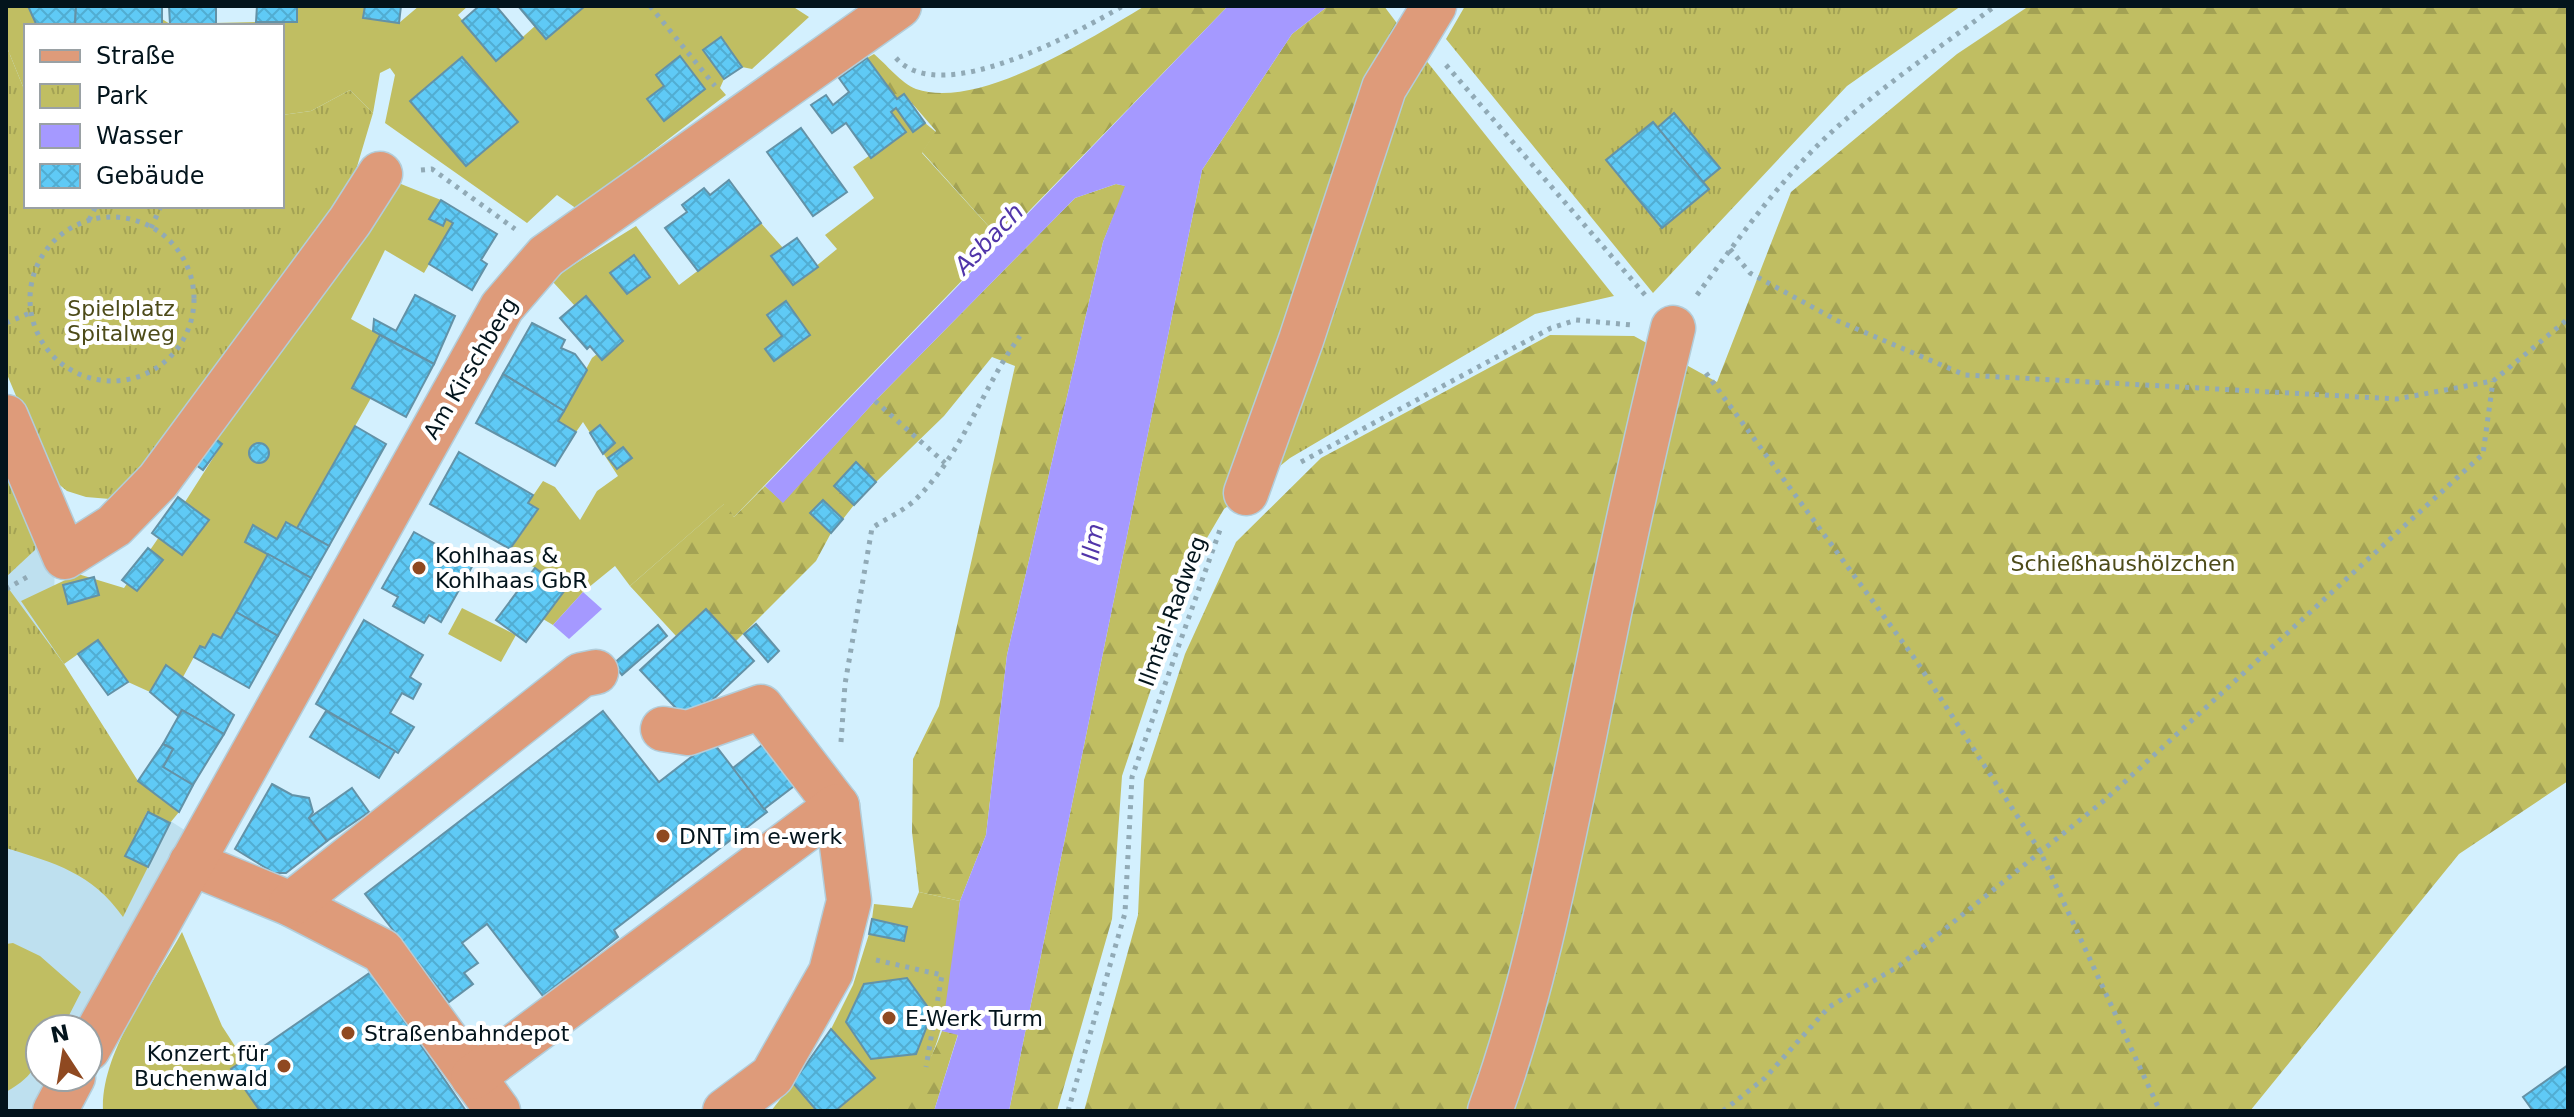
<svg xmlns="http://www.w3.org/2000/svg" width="2574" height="1117" viewBox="0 0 2574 1117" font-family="'DejaVu Sans',sans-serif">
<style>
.built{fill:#bee0ef}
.green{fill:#c0be62}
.forest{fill:url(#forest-firs)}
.park{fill:url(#park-tufts)}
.water{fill:#a599ff}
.building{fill:url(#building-cross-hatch);stroke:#6392a7;stroke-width:2}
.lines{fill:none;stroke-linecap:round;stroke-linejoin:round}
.minor-casing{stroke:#b2cdda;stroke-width:47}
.path{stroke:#91aab6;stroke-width:5;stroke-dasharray:4 6;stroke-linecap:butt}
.minor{stroke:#de9b7a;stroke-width:44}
.poi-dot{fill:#8f4921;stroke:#fff;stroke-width:3}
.labels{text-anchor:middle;stroke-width:8;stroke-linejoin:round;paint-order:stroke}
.park-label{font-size:22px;fill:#4d4b19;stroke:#fff}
.street-label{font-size:22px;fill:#03141c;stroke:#fff}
.poi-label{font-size:22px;fill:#03141c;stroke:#fff;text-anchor:start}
.water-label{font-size:24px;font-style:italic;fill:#5135a9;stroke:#fff}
</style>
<defs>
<pattern id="forest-firs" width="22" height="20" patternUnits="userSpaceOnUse" patternTransform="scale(2)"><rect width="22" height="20" fill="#c0be62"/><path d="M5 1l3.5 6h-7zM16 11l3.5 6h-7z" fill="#a3a254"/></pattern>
<pattern id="park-tufts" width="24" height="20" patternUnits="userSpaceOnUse" patternTransform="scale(2)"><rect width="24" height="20" fill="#c0be62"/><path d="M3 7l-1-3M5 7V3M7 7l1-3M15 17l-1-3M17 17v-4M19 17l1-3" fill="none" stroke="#a3a254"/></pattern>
<pattern id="building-cross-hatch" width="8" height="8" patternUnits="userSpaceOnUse" patternTransform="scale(2)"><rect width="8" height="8" fill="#5fcaf6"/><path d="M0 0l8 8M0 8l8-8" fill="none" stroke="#51add2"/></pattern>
</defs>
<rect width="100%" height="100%" fill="#d3f0fe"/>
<polygon class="built" points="6,443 55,559 53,641 131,796 194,836 82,1029 40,1029 40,1077 55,1077 35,1111 6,1111"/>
<g class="green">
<polygon points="6,6 28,6 37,26 26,26 26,94 6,45"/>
<polygon points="257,6 365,6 364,18 399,23 419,6 468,6 458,15 496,61 535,26 546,39 585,6 792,6 809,17 752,69 742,67 724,79 720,88 726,95 577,209 557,195 527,223 385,123 395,75 390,68 380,73 373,113 350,90 311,111 282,115 282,26 162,26 162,19 170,24 256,22"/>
<polygon points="896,108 913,131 925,123 936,132 922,153 1001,240 734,517 724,504 630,586 615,566 583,592 553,625 543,619 565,590 510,550 538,510 528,503 543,481 555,487 580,520 597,491 618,476 583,422 576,432 558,421 592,358 597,354 602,359 623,341 586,297 575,306 553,282 565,270 636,226 679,285 761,223 783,248 771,257 793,285 837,249 825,235 874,198 853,167 905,131 891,112"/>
<polygon points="391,180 441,200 430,219 442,226 446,219 453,223 424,273 385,250 351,319 380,335 352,388 371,398 297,528 286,523 277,539 253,526 245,542 268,554 221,638 213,634 205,648 200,646 183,677 166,665 150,692 128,682 98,640 64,664 21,601 78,574 124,588 159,537 183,554 209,520 185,502 222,444 208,433"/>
<polygon points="462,608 516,635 501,662 448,634"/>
<path d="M919,892L960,901C953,959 949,1083 885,1110C873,1115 849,1111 835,1111L875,1078L831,1029L853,985L869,934L904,941L907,927L872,919L874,904L912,908Z"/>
<path d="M182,932L222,1026L244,1060L231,1069L260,1111H103C100,1052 154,983 182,932Z"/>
<path d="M13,943L40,956L81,992L62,1029H40C40,1063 37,1074 6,1092V944Z"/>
<polygon points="793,1083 817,1111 771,1111"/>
</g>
<g class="forest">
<path d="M1145,6H1228L1001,240L922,152L936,131L904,94L897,99L867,58L874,54C886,64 901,83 916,89C979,111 1090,38 1145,6Z"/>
<polygon points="1328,6 1384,6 1405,34 1246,493 1224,509 1194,560 1122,776 1112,919 1057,1111 1009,1111 1202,170 1292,34"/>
<polygon points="2029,6 2568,6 2568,781 2459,854 2250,1111 1084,1111 1138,915 1144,780 1185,654 1236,542 1321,458 1550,335 1634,336 1717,382 1791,192 1957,54"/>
<polygon points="1116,184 1126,186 1103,242 1007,655 986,835 960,901 919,892 912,832 913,759 939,706 1015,366 992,357 944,416 876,482 856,463 834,486 854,505 843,519 823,500 810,513 831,533 816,561 736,641 706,609 676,636 630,586 725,503 734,517 765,486 783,502 875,401 1075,198"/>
<path d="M942,1031L958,1034L934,1111H884C912,1090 930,1065 942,1031Z"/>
</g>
<g class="park">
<polygon points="1465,6 1961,6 1847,86 1653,293 1446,39"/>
<polygon points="1405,34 1614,296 1535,314 1290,458 1246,493"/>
<polygon points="6,45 26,94 26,206 282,206 282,115 311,111 350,90 373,113 342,217 151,475 110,499 86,497 67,491 50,477 6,372"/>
<polygon points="6,444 39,531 35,550 6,577"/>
<path d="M6,585L64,664L138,781L179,812L170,823L147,812L125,856L148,867L123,917C92,873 55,863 6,848Z"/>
</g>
<g class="water">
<polygon points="1228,6 1328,6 1292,34 1202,170 1009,1111 934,1111 958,1035 942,1031 960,901 986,835 1007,655 1103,242 1125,186 1116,184 1075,198 875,401 783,503 765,486"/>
<polygon points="583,592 602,609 569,639 553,625"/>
</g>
<g class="building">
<polygon points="28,6 76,6 75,26 37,26"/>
<polygon points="76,6 162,6 162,26 75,26"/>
<polygon points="169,6 216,6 216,24 170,24"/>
<polygon points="257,6 297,6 297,22 256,22"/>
<polygon points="365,6 401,6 399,23 363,18"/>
<polygon points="479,6 496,6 523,38 496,61 462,21"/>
<polygon points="518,6 585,6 546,39"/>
<polygon points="721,37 742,67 724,79 703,50"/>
<polygon points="680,56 705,89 664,121 647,99 664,86 656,75"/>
<polygon points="462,57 518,122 466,166 410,101"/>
<polygon points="867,58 897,99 904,94 925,123 913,132 896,108 891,112 906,132 871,158 846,123 832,133 811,105 826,95 833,105 849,92 839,78"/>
<polygon points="1674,113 1720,168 1703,182 1657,128"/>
<polygon points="1653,122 1709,189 1662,228 1606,160"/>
<polygon points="801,128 847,192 813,216 767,152"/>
<polygon points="729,180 761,223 698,271 665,228 687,212 682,205 704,188 710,195"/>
<polygon points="441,200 497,234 481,260 487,264 472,290 429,264 453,223 446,219 443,226 429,219"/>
<polygon points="797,238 818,267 793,285 771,256"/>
<polygon points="634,255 650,277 627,294 610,273"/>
<polygon points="415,295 455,316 434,364 373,331 374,319 396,331"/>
<polygon points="586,296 623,341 602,360 590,346 587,349 560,318"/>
<polygon points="786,301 810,335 774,361 765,349 782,336 767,315"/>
<polygon points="532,323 565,340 561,348 575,354 587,370 564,411 503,374"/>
<polygon points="380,335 434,364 406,417 352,388"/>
<polygon points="503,374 564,411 558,421 576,432 555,466 476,423"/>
<polygon points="600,425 615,443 603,454 590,433"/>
<polygon points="355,426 386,444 329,546 297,528"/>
<polygon points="208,433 222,444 203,470 188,459"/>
<circle cx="259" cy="453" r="10"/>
<polygon points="623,447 632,458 617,469 608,458"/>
<polygon points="459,452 533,495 528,503 538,509 510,549 430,504"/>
<polygon points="856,462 876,482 854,505 834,486"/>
<polygon points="178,497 209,520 182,555 152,533"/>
<polygon points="823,500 843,519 831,533 810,513"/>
<polygon points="286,522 329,546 311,578 245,542 253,525 277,539"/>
<polygon points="414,532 473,565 441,622 429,615 424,623 393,606 398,597 382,588"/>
<polygon points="148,548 163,560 137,591 122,580"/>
<polygon points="268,554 311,578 278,636 236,612"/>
<polygon points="535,568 565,590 526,642 496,620"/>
<polygon points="94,577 99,595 68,604 63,585"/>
<polygon points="706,609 754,661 689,722 640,670"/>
<polygon points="236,612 278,636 249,688 194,657 200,646 205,648 213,634 221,638"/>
<polygon points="364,620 423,655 410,677 421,684 413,699 402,693 390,713 414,727 398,753 316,704"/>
<polygon points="756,624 779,651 768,662 744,634"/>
<polygon points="658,625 667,636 622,675 613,664"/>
<polygon points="98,640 128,682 108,695 78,654"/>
<polygon points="166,665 234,715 224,734 182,710 178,716 150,692"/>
<polygon points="182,710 224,734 193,785 163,767 173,749 163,744"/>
<polygon points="326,711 395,751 379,778 310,737"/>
<polygon points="603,711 659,782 712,741 767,812 614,930 618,937 543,996 487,924 462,943 478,963 464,973 473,984 449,1002 365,894"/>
<polygon points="766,742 798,783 764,809 733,768"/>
<polygon points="163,744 173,749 163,767 193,785 179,812 138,781"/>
<polygon points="272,784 292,795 309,798 313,812 309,818 327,841 286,873 274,873 235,849"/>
<polygon points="352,788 369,812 327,841 309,818"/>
<polygon points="148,812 170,823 148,867 125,856"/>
<polygon points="872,919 907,927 904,941 869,934"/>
<polygon points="371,972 466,1111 260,1111 231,1069"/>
<polygon points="907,978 932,1013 916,1054 871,1059 846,1022 864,984"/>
<polygon points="831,1029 875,1078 835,1111 817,1111 793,1083"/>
<polygon points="2568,1065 2568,1111 2533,1111 2523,1097"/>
</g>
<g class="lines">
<defs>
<g id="minor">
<polyline points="6,417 65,557 114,526 158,481 350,221 380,174"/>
<polyline points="1246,493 1301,340 1384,88 1434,6"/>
<polyline points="663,729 688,733 761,707 837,806"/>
<polyline points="191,863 291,904 382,951 498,1111"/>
<polyline points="291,904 581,675 596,672"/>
<polyline points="88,1049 502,307 546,256 899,6"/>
<polyline points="473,1077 837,806 849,901 831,972 772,1076 725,1111"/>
<polyline points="55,1111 73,1077"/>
<path d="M1490,1111C1534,989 1558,862 1584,736C1611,599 1640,463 1673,328"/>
</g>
</defs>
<use href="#minor" class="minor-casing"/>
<g class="path">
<polyline points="650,6 715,86"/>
<path d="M896,58C940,109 1078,32 1123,6"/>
<polyline points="1446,65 1646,296"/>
<polyline points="421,170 432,169 515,229"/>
<circle cx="112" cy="299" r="82"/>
<polyline points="89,220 96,206"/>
<polyline points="151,228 161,206"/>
<polyline points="1730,249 1750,273 1838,321 1965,375 2397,399 2493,381 2568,319"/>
<path d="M1697,295C1735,243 1775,187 1821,142C1874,91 1937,50 1995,6"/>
<polyline points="6,323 30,313"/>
<polyline points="1706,373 1915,659 2040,851 2160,1111"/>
<polyline points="875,401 945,463"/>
<polyline points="1301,462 1551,328 1576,320 1632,325"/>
<polyline points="6,589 29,576"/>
<path d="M841,742L845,684L872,528C887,518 906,510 918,497C964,451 982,388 1020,336"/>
<polyline points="876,960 942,975 926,1067"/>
<polyline points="1068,1111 1125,913 1132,777 1221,527"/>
<polyline points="1723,1111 1765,1078 1829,1007 1899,966 2106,799 2483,454 2493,381"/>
</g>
<use href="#minor" class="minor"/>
</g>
<g class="poi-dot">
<circle cx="419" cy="568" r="8"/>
<circle cx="663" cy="836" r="8"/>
<circle cx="889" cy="1018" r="8"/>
<circle cx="348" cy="1033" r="8"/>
<circle cx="284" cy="1066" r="8"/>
</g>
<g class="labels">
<g class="park-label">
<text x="121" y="316">Spielplatz<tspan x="121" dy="25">Spitalweg</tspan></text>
<text x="2123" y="571">Schießhaushölzchen</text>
</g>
<g class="street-label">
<text transform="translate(470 368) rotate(-59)" y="8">Am Kirschberg</text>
<text transform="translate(1172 611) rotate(-70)" y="8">Ilmtal-Radweg</text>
</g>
<g class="poi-label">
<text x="435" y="563">Kohlhaas &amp;<tspan x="435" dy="25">Kohlhaas GbR</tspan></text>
<text x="679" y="844">DNT im e-werk</text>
<text x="905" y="1026">E-Werk Turm</text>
<text x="364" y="1041">Straßenbahndepot</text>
<text x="268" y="1061" text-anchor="end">Konzert für<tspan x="268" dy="25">Buchenwald</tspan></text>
</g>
<g class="water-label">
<text transform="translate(989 239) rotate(-46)" y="8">Asbach</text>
<text transform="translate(1093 542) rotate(-81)" y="8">Ilm</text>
</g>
</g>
<rect width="2574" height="1117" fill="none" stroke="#03141c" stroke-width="16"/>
<rect x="24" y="24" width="260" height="184" fill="#ffffff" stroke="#9aa1a4" stroke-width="2"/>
<rect x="40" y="50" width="40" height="12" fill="#de9b7a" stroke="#9aa1a4" stroke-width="2"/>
<text x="96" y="64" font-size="24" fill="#03141c">Straße</text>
<rect x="40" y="84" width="40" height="24" fill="url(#park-tufts)" stroke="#9aa1a4" stroke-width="2"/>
<text x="96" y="104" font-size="24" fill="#03141c">Park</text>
<rect x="40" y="124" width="40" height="24" fill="#a599ff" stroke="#9aa1a4" stroke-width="2"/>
<text x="96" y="144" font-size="24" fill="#03141c">Wasser</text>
<rect x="40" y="164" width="40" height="24" fill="url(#building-cross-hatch)" stroke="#9aa1a4" stroke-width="2"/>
<text x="96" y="184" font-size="24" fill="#03141c">Gebäude</text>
<g transform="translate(64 1053) rotate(348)"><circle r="38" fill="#ffffff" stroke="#9aa1a4" stroke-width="2"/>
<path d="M0-6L14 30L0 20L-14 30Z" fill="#8f4921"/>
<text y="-12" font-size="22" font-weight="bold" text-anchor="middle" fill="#03141c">N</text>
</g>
</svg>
